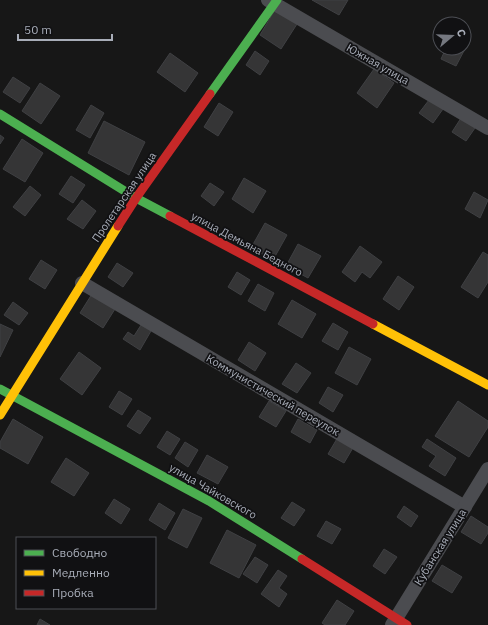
<svg xmlns="http://www.w3.org/2000/svg" width="488" height="625" viewBox="0 0 488 625" font-family="'IBM Plex Sans',sans-serif">
<style>
.building{fill:#353536;stroke:#3f4043}
.lines{fill:none;stroke-linecap:round;stroke-linejoin:round}
.street{stroke:#4b4c50;stroke-width:14}
.fast{stroke:#4caf50;stroke-width:9}
.slow{stroke:#ffc107;stroke-width:9}
.jam{stroke:#c62828;stroke-width:9}
.labels{text-anchor:middle;stroke-width:3.5;stroke-linejoin:round;paint-order:stroke}
.street-label{font-size:11px;fill:#a8adb8;stroke:#111113}
</style>
<rect width="100%" height="100%" fill="#171717"/>
<g class="building">
<polygon points="312,0 348,0 339,15"/>
<polygon points="275,10 297,24 281,49 260,35"/>
<polygon points="464,46 466,47 456,66 441,59 446,48 464,48"/>
<polygon points="255,51 269,61 260,75 246,65"/>
<polygon points="170,53 198,73 185,92 157,72"/>
<polygon points="374,69 394,83 377,108 357,93"/>
<polygon points="13,77 30,88 20,103 3,92"/>
<polygon points="40,83 60,96 41,124 22,111"/>
<polygon points="429,100 443,109 433,123 419,113"/>
<polygon points="219,103 233,112 218,136 204,127"/>
<polygon points="91,105 104,113 90,138 76,130"/>
<polygon points="461,118 475,128 466,141 452,132"/>
<polygon points="104,121 145,142 129,175 88,153"/>
<polygon points="0,135 4,138 0,144"/>
<polygon points="22,139 43,153 25,182 3,169"/>
<polygon points="71,176 85,185 73,203 59,194"/>
<polygon points="244,178 266,191 253,213 232,199"/>
<polygon points="210,183 224,192 214,206 201,196"/>
<polygon points="30,186 41,195 25,216 13,207"/>
<polygon points="474,192 488,200 480,218 465,209"/>
<polygon points="82,200 96,211 83,229 67,219"/>
<polygon points="265,223 287,235 273,260 251,248"/>
<polygon points="298,244 321,256 308,278 286,266"/>
<polygon points="360,246 382,262 370,278 362,272 355,282 342,272"/>
<polygon points="483,252 488,255 488,282 478,298 461,287"/>
<polygon points="41,260 57,270 45,289 29,279"/>
<polygon points="117,263 133,273 123,287 108,277"/>
<polygon points="237,272 250,280 241,295 228,287"/>
<polygon points="398,276 414,287 399,310 383,299"/>
<polygon points="258,284 274,293 265,311 248,301"/>
<polygon points="92,294 115,309 103,328 80,313"/>
<polygon points="292,300 316,314 302,338 278,324"/>
<polygon points="13,302 28,313 19,325 4,315"/>
<polygon points="333,323 348,332 338,350 322,341"/>
<polygon points="0,324 13,330 0,357"/>
<polygon points="141,325 151,331 140,350 123,339 128,332 134,336"/>
<polygon points="249,342 266,353 255,371 238,360"/>
<polygon points="349,347 371,359 357,385 335,373"/>
<polygon points="79,352 101,368 82,395 60,379"/>
<polygon points="296,363 311,373 297,393 282,384"/>
<polygon points="328,387 343,395 333,412 319,403"/>
<polygon points="119,391 132,399 122,415 109,407"/>
<polygon points="269,401 286,411 276,427 259,417"/>
<polygon points="458,401 488,421 488,427 469,457 435,436"/>
<polygon points="138,410 151,418 140,434 127,426"/>
<polygon points="13,419 43,437 28,464 0,448 0,442"/>
<polygon points="298,419 317,430 310,443 291,432"/>
<polygon points="167,431 180,439 170,455 157,447"/>
<polygon points="338,437 354,446 344,463 328,454"/>
<polygon points="427,439 456,458 445,476 429,466 436,456 422,447"/>
<polygon points="185,442 198,450 188,467 175,458"/>
<polygon points="207,455 228,467 218,484 197,473"/>
<polygon points="66,458 89,473 74,496 51,482"/>
<polygon points="114,499 130,509 121,524 105,513"/>
<polygon points="292,502 305,510 294,526 281,518"/>
<polygon points="159,503 175,513 165,530 149,520"/>
<polygon points="404,506 418,516 411,527 397,517"/>
<polygon points="183,509 202,518 187,548 168,538"/>
<polygon points="471,516 488,527 488,533 481,544 461,532"/>
<polygon points="326,521 341,529 332,544 317,536"/>
<polygon points="227,530 256,545 239,578 210,563"/>
<polygon points="384,549 397,557 385,574 373,566"/>
<polygon points="255,557 268,565 257,583 243,574"/>
<polygon points="442,565 462,577 452,593 432,581"/>
<polygon points="278,570 287,576 279,588 287,594 279,607 261,594"/>
<polygon points="337,600 354,611 345,625 325,625 322,623"/>
<polygon points="40,619 50,625 37,625"/>
</g>
<g class="lines">
<g class="street">
<polyline points="268,0 488,128"/>
<polyline points="82,283 465,507"/>
<polyline points="392,625 488,469"/>
</g>
<g class="fast">
<polyline points="210,94 277,0"/>
<polyline points="0,114 136,198 170,216"/>
<polyline points="0,389 209,501 302,559"/>
</g>
<g class="slow">
<polyline points="373,324 488,385"/>
<polyline points="0,415 118,226"/>
</g>
<g class="jam">
<polyline points="170,216 373,324"/>
<polyline points="118,226 136,198 210,94"/>
<polyline points="302,559 407,625"/>
</g>
</g>
<g class="labels">
<g class="street-label">
<text transform="translate(378 64) rotate(30)" y="4">Южная улица</text>
<text transform="translate(124 197) rotate(-56)" y="4">Пролетарская улица</text>
<text transform="translate(247 244) rotate(28)" y="4">улица Демьяна Бедного</text>
<text transform="translate(273 395) rotate(30)" y="4">Коммунистический переулок</text>
<text transform="translate(213 491) rotate(30)" y="4">улица Чайковского</text>
<text transform="translate(440 547) rotate(-58)" y="4">Кубанская улица</text>
</g>
</g>
<rect x="16" y="537" width="140" height="72" fill="#111113" stroke="#4d4f55"/>
<rect x="24" y="550" width="20" height="6" fill="#4caf50" stroke="#4d4f55"/>
<text x="52" y="557" font-size="12" fill="#a8adb8">Свободно</text>
<rect x="24" y="570" width="20" height="6" fill="#ffc107" stroke="#4d4f55"/>
<text x="52" y="577" font-size="12" fill="#a8adb8">Медленно</text>
<rect x="24" y="590" width="20" height="6" fill="#c62828" stroke="#4d4f55"/>
<text x="52" y="597" font-size="12" fill="#a8adb8">Пробка</text>
<g transform="translate(452 36) rotate(71)"><circle r="19" fill="#111113" stroke="#4d4f55"/>
<path d="M0-3L7 15L0 10L-7 15Z" fill="#757880"/>
<text y="-6" font-size="11" font-weight="bold" text-anchor="middle" fill="#a8adb8">С</text>
</g>
<path d="M18 34v6h94v-6" fill="none" stroke="#a8adb8" stroke-width="2"/>
<text x="24" y="34" font-size="12" fill="#a8adb8" stroke="#111113" stroke-width="3" paint-order="stroke">50 m</text>
</svg>
